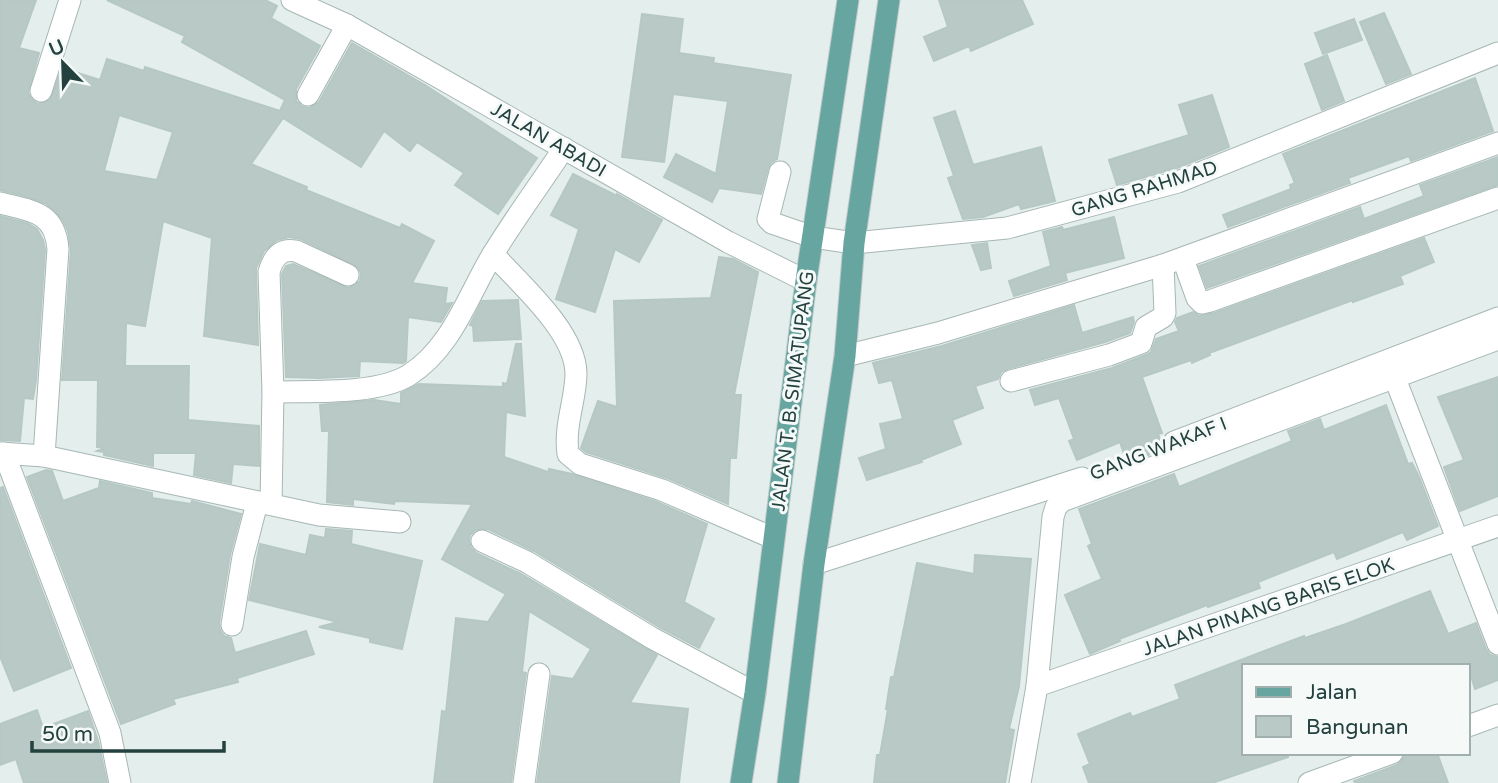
<svg xmlns="http://www.w3.org/2000/svg" width="1498" height="783" viewBox="0 0 1498 783" font-family="'Varela Round',sans-serif">
<style>
.building{fill:#b9c9c5;stroke:#b6c8c4;stroke-width:2;fill-rule:evenodd}
.lines{fill:none;stroke-linecap:round;stroke-linejoin:round}
.minor-casing{stroke:#a6b7b4;stroke-width:23}
.major-casing{stroke:#c1cac9;stroke-width:23}
.minor{stroke:#fff;stroke-width:21}
.major{stroke:#67a5a0;stroke-width:21}
.labels{text-anchor:middle;stroke-width:6;stroke-linejoin:round;paint-order:stroke}
.street-label{font-size:19px;fill:#23413e;stroke:#f5faf9}
</style>
<rect width="100%" height="100%" fill="#e4eeec"/>
<g class="building">
<path d="M0,0H36L19,48L39,53L28,93L31,99L38,104L50,100L62,68L100,80L107,59L144,71L145,67L280,111L285,100L182,42L185,36L107,0H265L277,6L271,18L320,46L296,89V101L301,106L309,108L319,102L352,43L425,85L537,158L498,214L455,185L464,173L417,142L410,151L384,131L361,167L283,118L251,164L307,187L306,190L400,228L402,224L434,241L412,283L447,288L445,304L452,303L441,322L408,317L406,361L403,363L360,361L359,376L319,378L286,377L282,274L286,266L293,264L349,288L360,281L361,273L358,267L301,239L289,237L277,240L264,251L256,268L258,345L204,336L212,238L163,221L145,326L126,323L125,366H189L188,420L259,426V466L233,464L231,483L194,475L196,453H153V466L104,455V452L97,451L106,447H97L98,380H62L71,250L68,231L62,219L47,204L25,196L0,190ZM119,115L173,132L157,180L104,171Z"/>
<polygon points="939,0 1022,0 1033,24 971,51 969,46 934,61 924,37 948,27"/>
<polygon points="1384,13 1411,74 1386,84 1360,22"/>
<polygon points="642,14 683,19 679,53 714,58 713,63 791,75 777,159 771,162 768,168 761,194 719,188 712,202 664,177 676,154 716,174 728,101 673,94 664,162 622,157"/>
<polygon points="1354,19 1362,40 1323,54 1315,33"/>
<polygon points="1327,55 1344,101 1322,110 1305,64"/>
<polygon points="1475,78 1493,131 1411,161 1409,156 1348,178 1350,183 1228,227 1223,215 1291,189 1290,185 1295,183 1283,154"/>
<polygon points="1212,95 1229,147 1177,168 1117,185 1109,160 1189,135 1179,105"/>
<polygon points="955,111 973,165 1041,147 1055,201 1021,209 1019,204 983,217 963,219 948,178 954,176 934,118"/>
<polygon points="1498,157 1498,185 1207,288 1199,266 1360,207 1364,219 1424,196 1420,185"/>
<polygon points="573,174 617,196 617,194 662,220 639,262 615,249 595,312 556,299 579,229 551,215"/>
<polygon points="0,216 27,223 37,229 43,240 45,250 36,380 33,399 24,398 20,441 0,440"/>
<polygon points="1114,217 1124,258 1065,273 1067,280 1014,296 1009,281 1051,266 1043,232 1062,227 1063,230"/>
<polygon points="1424,238 1434,262 1400,276 1403,284 1353,302 1353,300 1209,353 1210,355 1192,363 1191,360 1142,377 1162,433 1158,434 1164,449 1127,463 1120,442 1077,460 1069,441 1074,439 1059,398 1035,405 1030,390 1112,368 1146,355 1151,352 1156,339 1179,331 1175,322 1177,318 1193,312 1199,316 1214,313"/>
<polygon points="987,243 991,268 981,270 972,245"/>
<polygon points="719,257 733,259 758,272 734,395 741,395 736,458 730,458 728,504 667,478 586,452 581,448 598,401 617,407 614,301 711,298"/>
<polygon points="518,300 521,339 474,341 473,326 470,325 482,301"/>
<polygon points="1074,305 1082,333 1133,317 1134,322 1130,333 1105,342 1007,369 1001,372 998,379 975,386 983,408 952,420 961,444 921,460 922,462 867,480 859,458 886,449 880,424 903,419 892,380 879,383 873,363 942,346"/>
<polygon points="516,344 521,344 525,416 506,412 504,457 548,472 549,469 572,474 657,502 707,524 684,602 714,619 699,648 659,627 534,551 488,529 475,530 470,535 469,541 471,548 476,553 521,574 657,655 630,703 688,709 679,783 537,783 552,676 573,679 591,649 529,611 522,672 526,673 511,783 434,783 442,711 446,712 456,618 488,622 506,594 442,559 472,504 395,501 394,504 353,499 353,505 327,502 329,431 322,431 320,405 374,400 401,404 401,393 419,384 503,387 503,383 507,384"/>
<polygon points="1498,377 1498,496 1460,511 1444,467 1464,460 1438,397"/>
<polygon points="1386,405 1408,464 1412,463 1419,477 1438,526 1407,540 1403,532 1337,559 1334,552 1258,582 1260,588 1208,607 1207,605 1119,639 1120,641 1090,654 1065,595 1102,579 1088,546 1092,544 1079,509 1174,474 1179,487 1292,441 1288,431 1320,419 1324,430"/>
<polygon points="46,470 52,471 63,501 99,488 100,481 152,493 152,498 191,504 192,501 241,514 230,555 219,623 220,630 224,636 231,638 235,653 306,631 314,654 237,678 238,682 173,699 175,704 121,724 27,477"/>
<polygon points="3,487 71,668 14,691 0,656 0,488"/>
<polygon points="326,529 352,531 351,544 422,561 402,649 370,642 370,638 319,627 338,622 249,600 260,544 306,555 310,535 325,538"/>
<polygon points="975,555 1031,559 1019,686 1009,729 1014,730 1005,783 874,783 877,755 880,755 888,709 886,709 891,677 894,677 917,563 974,574"/>
<polygon points="1430,591 1448,634 1476,623 1486,649 1490,655 1498,657 1498,680 1475,689 1468,666 1244,666 1244,753 1288,753 1288,757 1212,783 1089,783 1083,767 1090,764 1078,734 1130,713 1132,717 1180,699 1175,685 1304,636 1305,638 1346,624"/>
<polygon points="37,710 43,728 88,711 98,741 107,783 24,783 16,759 0,765 0,724"/>
<polygon points="1405,753 1437,753 1448,783 1355,783 1354,781 1397,765 1402,761"/>
</g>
<g class="lines">
<defs>
<g id="minor">
<polyline points="292,0 347,25 728,242 806,281"/>
<polyline points="41,91 70,0"/>
<polyline points="308,95 347,25"/>
<polyline points="780,172 768,219 772,223 813,237 854,243 1007,228 1178,182 1498,53"/>
<path d="M0,203C31,211 55,211 58,249L44,456"/>
<path d="M493,254C520,284 575,331 576,373C576,400 564,424 568,454L580,464L662,490L773,538"/>
<polyline points="1183,259 1197,298 1202,303 1210,301 1498,198"/>
<polyline points="845,356 938,333 1163,265 1498,143"/>
<polyline points="1394,376 1498,644"/>
<polyline points="1011,381 1109,355 1141,343 1146,327 1163,317 1165,313 1163,265"/>
<path d="M273,392C311,391 377,395 409,375C452,348 468,295 493,254C515,218 541,183 564,148"/>
<polyline points="1174,442 1498,318"/>
<polyline points="0,453 44,456 319,515 400,522"/>
<polyline points="4,453 110,733 120,783"/>
<path d="M271,504L273,392L269,272C273,258 280,248 296,251L348,275"/>
<polyline points="482,541 527,562 652,638 755,693"/>
<polyline points="814,564 1082,478"/>
<polyline points="232,625 243,557 257,503"/>
<polyline points="1037,686 1498,526"/>
<polyline points="1468,726 1498,715"/>
<polyline points="524,783 539,674"/>
<polyline points="1020,783 1037,686 1053,517 1056,507 1062,501 1498,339"/>
<polyline points="1309,783 1392,753"/>
</g>
<g id="major">
<polyline points="741,783 755,693 806,281 848,0"/>
<polyline points="788,783 814,564 845,356 854,243 889,0"/>
</g>
</defs>
<use href="#minor" class="minor-casing"/>
<use href="#major" class="major-casing"/>
<use href="#minor" class="minor"/>
<use href="#major" class="major"/>
</g>
<g class="labels">
<g class="street-label">
<text transform="translate(549 139) rotate(30)" y="7">JALAN ABADI</text>
<text transform="translate(1144 188) rotate(-17)" y="7">GANG RAHMAD</text>
<text transform="translate(792 391) rotate(-83)" y="7">JALAN T. B. SIMATUPANG</text>
<text transform="translate(1158 448) rotate(-21)" y="7">GANG WAKAF I</text>
<text transform="translate(1268 606) rotate(-19)" y="7">JALAN PINANG BARIS ELOK</text>
</g>
</g>
<rect x="1242" y="664" width="228" height="91" fill="#f5faf9" stroke="#a1b0ae" stroke-width="2"/>
<rect x="1256" y="687" width="35" height="10" fill="#67a5a0" stroke="#a1b0ae" stroke-width="2"/>
<text x="1306" y="699" font-size="21" fill="#23413e">Jalan</text>
<rect x="1256" y="716" width="35" height="21" fill="#b9c9c5" stroke="#a1b0ae" stroke-width="2"/>
<text x="1306" y="734" font-size="21" fill="#23413e">Bangunan</text>
<g transform="translate(63 63) rotate(337)" stroke="#f5faf9" stroke-width="5" paint-order="stroke">
<path d="M0-5L12 26L0 18L-12 26Z" fill="#23413e"/>
<text y="-10" font-size="19" font-weight="bold" text-anchor="middle" fill="#23413e">U</text>
</g>
<path d="M32 741v10h192v-10" fill="none" stroke="#23413e" stroke-width="3.5"/>
<text x="42" y="741" font-size="21" fill="#23413e" stroke="#f5faf9" stroke-width="5" paint-order="stroke">50 m</text>
</svg>
